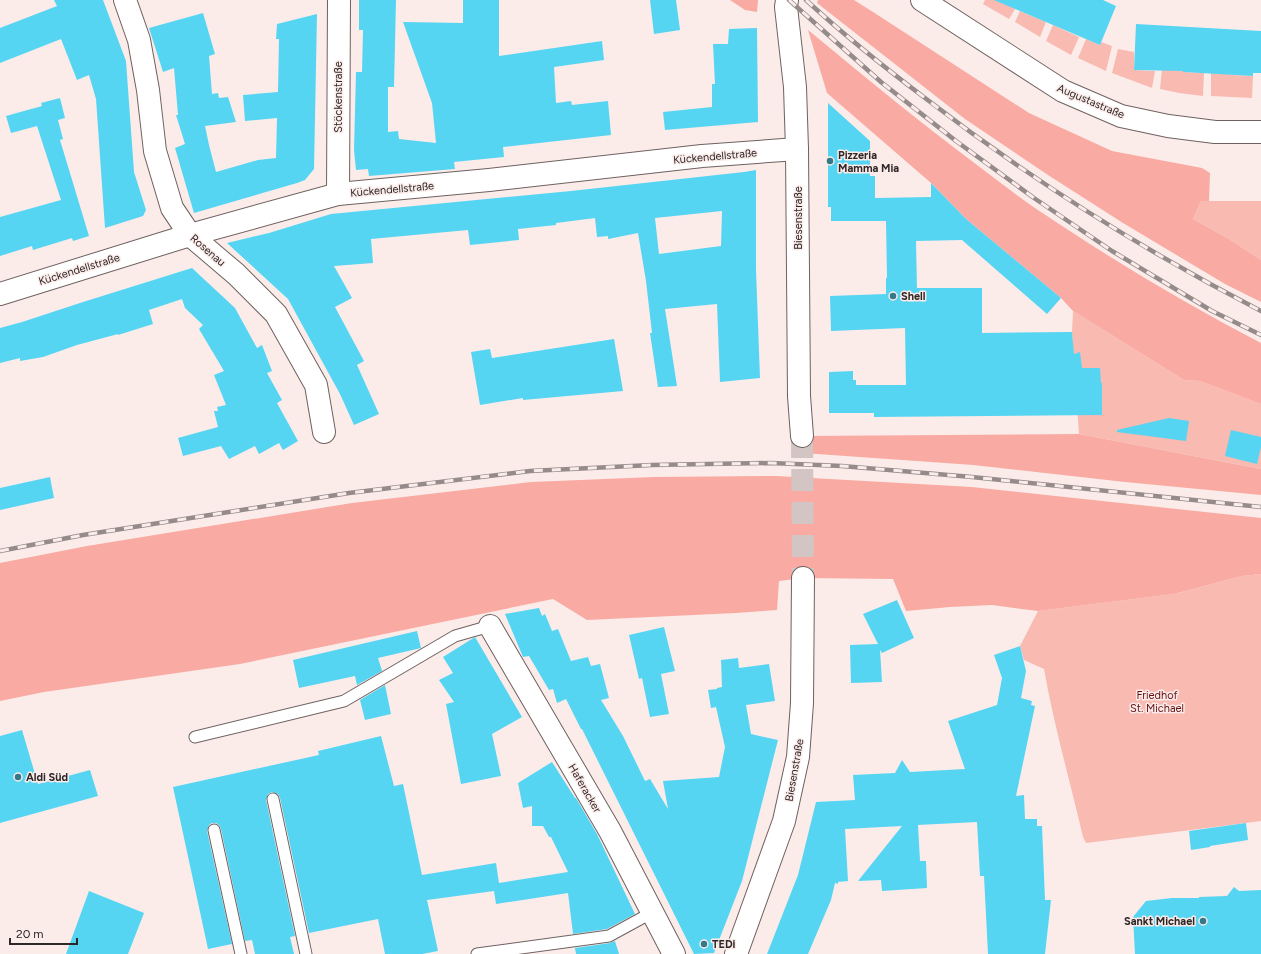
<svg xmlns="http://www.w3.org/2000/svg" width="1261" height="954" viewBox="0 0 1261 954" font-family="Figtree,sans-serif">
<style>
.green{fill:#f9bab2}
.forest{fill:#f9aaa2}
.building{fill:#55d5f2;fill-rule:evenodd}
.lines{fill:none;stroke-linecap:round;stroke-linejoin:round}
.tertiary-tunnel{stroke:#d2c5c3;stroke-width:22;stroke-dasharray:22 11;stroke-linecap:butt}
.service-casing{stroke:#6e6260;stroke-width:13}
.minor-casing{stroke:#6e6260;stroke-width:24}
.tertiary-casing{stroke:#6e6260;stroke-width:24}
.secondary-casing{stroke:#6e6260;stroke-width:24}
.service{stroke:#fff;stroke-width:11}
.minor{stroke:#fff;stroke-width:22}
.tertiary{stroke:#fff;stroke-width:22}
.secondary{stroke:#fff;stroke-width:22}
.rail-casing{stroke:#958b8a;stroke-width:4.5}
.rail{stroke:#fbecea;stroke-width:3;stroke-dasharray:9;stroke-linecap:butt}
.poi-dot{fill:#357888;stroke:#fbecea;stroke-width:1.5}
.labels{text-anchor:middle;stroke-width:3;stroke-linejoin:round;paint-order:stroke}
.street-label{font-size:11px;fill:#2d2727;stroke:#fbecea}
.poi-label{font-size:11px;font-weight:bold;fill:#2d2727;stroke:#fbecea;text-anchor:start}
.park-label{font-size:11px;fill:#650f10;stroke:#fbecea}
</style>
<rect width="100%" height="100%" fill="#fbecea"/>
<g class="green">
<polygon points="985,0 996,0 1015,9 1009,19 983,4"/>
<polygon points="1020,11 1046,22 1040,37 1015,22"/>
<polygon points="1053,25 1079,37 1071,55 1046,41"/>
<polygon points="1086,39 1100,45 1101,42 1112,46 1106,71 1078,58"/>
<polygon points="1118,49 1134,52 1134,70 1155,71 1152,88 1112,73"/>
<polygon points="1162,68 1183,69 1183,72 1204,73 1203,96 1179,93 1160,89"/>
<polygon points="1211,70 1232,75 1253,76 1252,98 1211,96"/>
<polygon points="1201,201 1261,201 1261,260 1229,239 1193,219"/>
<polygon points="1073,311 1184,380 1200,381 1261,404 1261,469 1079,434 1072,332"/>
<path d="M1261,574V821L1207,828L1086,843L1083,837C1070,781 1054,726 1044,669L1024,660L1020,646L1038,611L1174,594L1242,576Z"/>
</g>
<g class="forest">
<polygon points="730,0 758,0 757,12 745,10"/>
<polygon points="818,0 854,0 873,12 1029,113 1112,151 1202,168 1210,173 1209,201 1201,201 1193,219 1229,239 1261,260 1261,302 1225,284 1123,223 1048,175 965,119 817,3"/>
<path d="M808,30C865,77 922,124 981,168C998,181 1015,194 1032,206C1106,256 1182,302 1261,343V404L1200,381L1184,380L1073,311L1061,298L966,219L931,183L827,93Z"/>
<polygon points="1079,434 1261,469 1261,495 1125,482 973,465 803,453 802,436"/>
<polygon points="776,476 972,487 1261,518 1261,574 1242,576 1174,594 1038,611 992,605 950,607 906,611 893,579 803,578 779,581 777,610 736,613 587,620 553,599 240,664 44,692 0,701 0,563 87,546 352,503 531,482 654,477"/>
</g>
<g class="building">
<polygon points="54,0 103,0 126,61 134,172 146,210 143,216 105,228 96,99 89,75 77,80 61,39 0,63 0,28 57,6"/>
<polygon points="359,0 396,0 394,87 388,87 388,132 398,131 399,139 436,143 432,103 403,22 463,23 463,0 499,0 499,56 602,41 604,60 554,67 556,103 571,101 572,105 608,101 611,135 503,147 504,157 454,162 455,169 369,176 368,169 356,170 354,150 356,72 362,72 363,30 359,30"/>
<polygon points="650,0 676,0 680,30 654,34"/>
<polygon points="994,0 1103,0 1116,6 1100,45"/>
<polygon points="203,13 215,54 209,56 212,94 218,93 219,98 228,97 236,122 205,126 209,145 216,172 258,160 276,158 277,118 245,121 243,95 278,92 279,39 276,39 277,24 317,14 314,169 305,180 297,183 194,213 175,148 185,144 176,115 178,115 174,68 163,72 149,28"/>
<polygon points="1136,24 1261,31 1261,73 1253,73 1253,76 1183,72 1183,71 1134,70"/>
<polygon points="757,28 758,122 665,130 663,112 712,107 712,84 715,84 713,44 728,44 729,29"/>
<polygon points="60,98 65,118 58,120 63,139 60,140 89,236 73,241 72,238 33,250 32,246 0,256 0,217 61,200 37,126 11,133 6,116 42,106 41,103"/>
<polygon points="828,103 870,141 870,176 875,176 875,198 931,197 931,183 966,219 1061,298 1047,314 962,240 916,241 917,288 982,288 982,333 1072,332 1074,354 1080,352 1082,368 1100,368 1101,383 1102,383 1102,415 874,417 874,413 829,413 829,372 853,371 853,380 856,380 856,385 906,385 905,328 831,331 830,296 886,294 886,278 887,278 886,221 831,221 831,207 828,207"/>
<path d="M756,170V270L760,378L720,382L717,304L665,309L677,386L658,387L650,333H652L646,281L638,233L608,239V236L597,237L595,218L556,223V225L518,229L519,240L470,245L468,230L371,239L373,263L334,266L352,298L335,307L364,361L357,365L379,414L354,425L340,394L288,299L227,243L269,233L331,214L571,191L744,172ZM722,211L721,246L659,254L655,218Z"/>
<polygon points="192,268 235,308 257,348 262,345 272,371 267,373 282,400 277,403 298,441 283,450 279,443 259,454 255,446 229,459 221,446 183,456 178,438 218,427 214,411 218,411 217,407 226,405 214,375 224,371 199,329 203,325 185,308 182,299 149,310 153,324 118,335 118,334 77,345 43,357 20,361 20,358 0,363 0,328 22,322 83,302"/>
<polygon points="614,339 623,391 523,400 523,398 480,405 471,352 490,349 492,358"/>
<polygon points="1169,418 1189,421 1186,441 1117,432 1117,430"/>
<polygon points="1231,430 1261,437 1261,447 1257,464 1225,456"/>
<polygon points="50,477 54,498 0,510 0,488"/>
<polygon points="897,600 914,638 882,653 880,650 882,682 851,683 850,645 878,644 863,614"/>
<polygon points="539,608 542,616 545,614 552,631 558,629 571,661 588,657 591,666 600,664 609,698 601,700 623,736 645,781 650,779 668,809 663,781 719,777 725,747 716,707 711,708 708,690 717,689 717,688 722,687 721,660 738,658 739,668 769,664 775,701 746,705 751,734 778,740 742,881 714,953 694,954 582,729 581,729 566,699 557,703 553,689 549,690 529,656 523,657 505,614"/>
<polygon points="664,627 675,671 661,674 669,714 650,717 642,678 639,679 629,635"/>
<polygon points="417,631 421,648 378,658 382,671 357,685 355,676 299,688 293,660"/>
<polygon points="475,637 522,717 492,734 501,776 461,784 446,704 454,702 439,680 453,673 443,657"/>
<polygon points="1020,646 1026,671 1021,698 1032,701 1031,705 1035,706 1016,796 1024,795 1025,819 1037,819 1037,826 1042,826 1045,900 1051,900 1045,954 988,954 984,876 980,876 977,822 918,825 920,861 926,861 927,888 882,891 881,880 858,881 902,826 845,829 848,881 838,882 838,884 835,883 831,900 808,954 767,954 798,875 816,802 855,800 853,775 895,773 902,760 910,772 965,769 948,721 997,705 1002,678 994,655"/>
<polygon points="385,685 391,714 365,720 360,700"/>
<polygon points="22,730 38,784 90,770 98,796 0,823 0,736"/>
<polygon points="381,736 394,786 403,784 422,875 496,863 499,883 568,872 551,837 549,837 543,826 532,826 532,806 523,808 518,783 552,762 575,798 576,798 597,834 635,914 607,929 573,934 568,893 496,904 494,891 427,900 438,951 422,954 385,954 378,919 309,933 280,798 278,794 272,792 268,794 266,800 295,936 290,937 294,954 255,954 252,940 245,941 221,829 219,825 216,823 212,823 209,825 207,831 232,944 208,949 173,787 319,755 318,751"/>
<polygon points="1246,823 1248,840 1210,846 1210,847 1191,850 1189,831"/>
<polygon points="1234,887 1239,891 1261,890 1261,954 1135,954 1133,917 1146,901 1172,898 1199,898 1199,897 1227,896"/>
<polygon points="89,891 144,913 128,954 66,954"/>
<polygon points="615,941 619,954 576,954 575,948 610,943"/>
</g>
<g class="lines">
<polyline class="tertiary-tunnel" points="802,436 803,578"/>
<defs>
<g id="service">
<polyline points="195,737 344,701 455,636 490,626"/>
<polyline points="273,799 306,954"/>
<polyline points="214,830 241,954"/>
<polyline points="477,954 609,936 653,912"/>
</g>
<g id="minor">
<polyline points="125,0 139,40 148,90 155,151 172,208 190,235 236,274 276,314 316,385 324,432"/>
<polyline points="338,194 339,0"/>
<polyline points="0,294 190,235 338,194 489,180 702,156 797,149"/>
<polyline points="490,626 610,831 674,954"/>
</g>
<g id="tertiary">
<polyline points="787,0 786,7 795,87 797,149 799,396 802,436"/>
<polyline points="736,954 784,821 798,757 802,703 803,578"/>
</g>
<polyline id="secondary" points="922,0 1063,91 1121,116 1168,126 1215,132 1261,132"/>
</defs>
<use href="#service" class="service-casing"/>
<use href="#minor" class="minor-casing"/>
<use href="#tertiary" class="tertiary-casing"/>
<use href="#secondary" class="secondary-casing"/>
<use href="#service" class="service"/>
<use href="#minor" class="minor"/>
<use href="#tertiary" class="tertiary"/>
<use href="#secondary" class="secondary"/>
<defs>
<g id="rail">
<polyline points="789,0 881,82 956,141 1034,198 1112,251 1212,311 1261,335"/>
<path d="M806,0C844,35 884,67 925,98C1030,179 1143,250 1261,311"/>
<polyline points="0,551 83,535 349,493 530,471 652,465 771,463 842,466 972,477 1261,507"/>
</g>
</defs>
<use href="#rail" class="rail-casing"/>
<use href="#rail" class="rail"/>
</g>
<g class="poi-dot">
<circle cx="830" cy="161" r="4"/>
<circle cx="893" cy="296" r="4"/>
<circle cx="18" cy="777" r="4"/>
<circle cx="1203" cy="921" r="4"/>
<circle cx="704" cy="944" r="4"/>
</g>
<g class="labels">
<g class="street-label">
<text transform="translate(338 97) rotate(-90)" y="4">Stöckenstraße</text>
<text transform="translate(1091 101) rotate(23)" y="4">Augustastraße</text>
<text transform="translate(715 156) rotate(-5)" y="4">Kückendellstraße</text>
<text transform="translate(392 189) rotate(-5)" y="4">Kückendellstraße</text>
<text transform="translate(798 218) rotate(-90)" y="4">Biesenstraße</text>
<text transform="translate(208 250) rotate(41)" y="4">Rosenau</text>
<text transform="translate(79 269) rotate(-17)" y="4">Kückendellstraße</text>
<text transform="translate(794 770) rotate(-80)" y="4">Biesenstraße</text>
<text transform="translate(585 788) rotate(60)" y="4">Haferacker</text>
</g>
<g class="poi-label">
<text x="838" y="159">Pizzeria<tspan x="838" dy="13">Mamma Mia</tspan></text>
<text x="901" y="300">Shell</text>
<text x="26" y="781">Aldi Süd</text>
<text x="1195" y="925" text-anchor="end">Sankt Michael</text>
<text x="712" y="948">TEDi</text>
</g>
<g class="park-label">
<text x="1157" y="699">Friedhof<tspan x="1157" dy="13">St. Michael</tspan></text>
</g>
</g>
<path d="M10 938v6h67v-6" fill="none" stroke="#2d2727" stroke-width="2"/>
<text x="16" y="938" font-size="12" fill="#2d2727" stroke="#fbecea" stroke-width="3" paint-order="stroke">20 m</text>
</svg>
